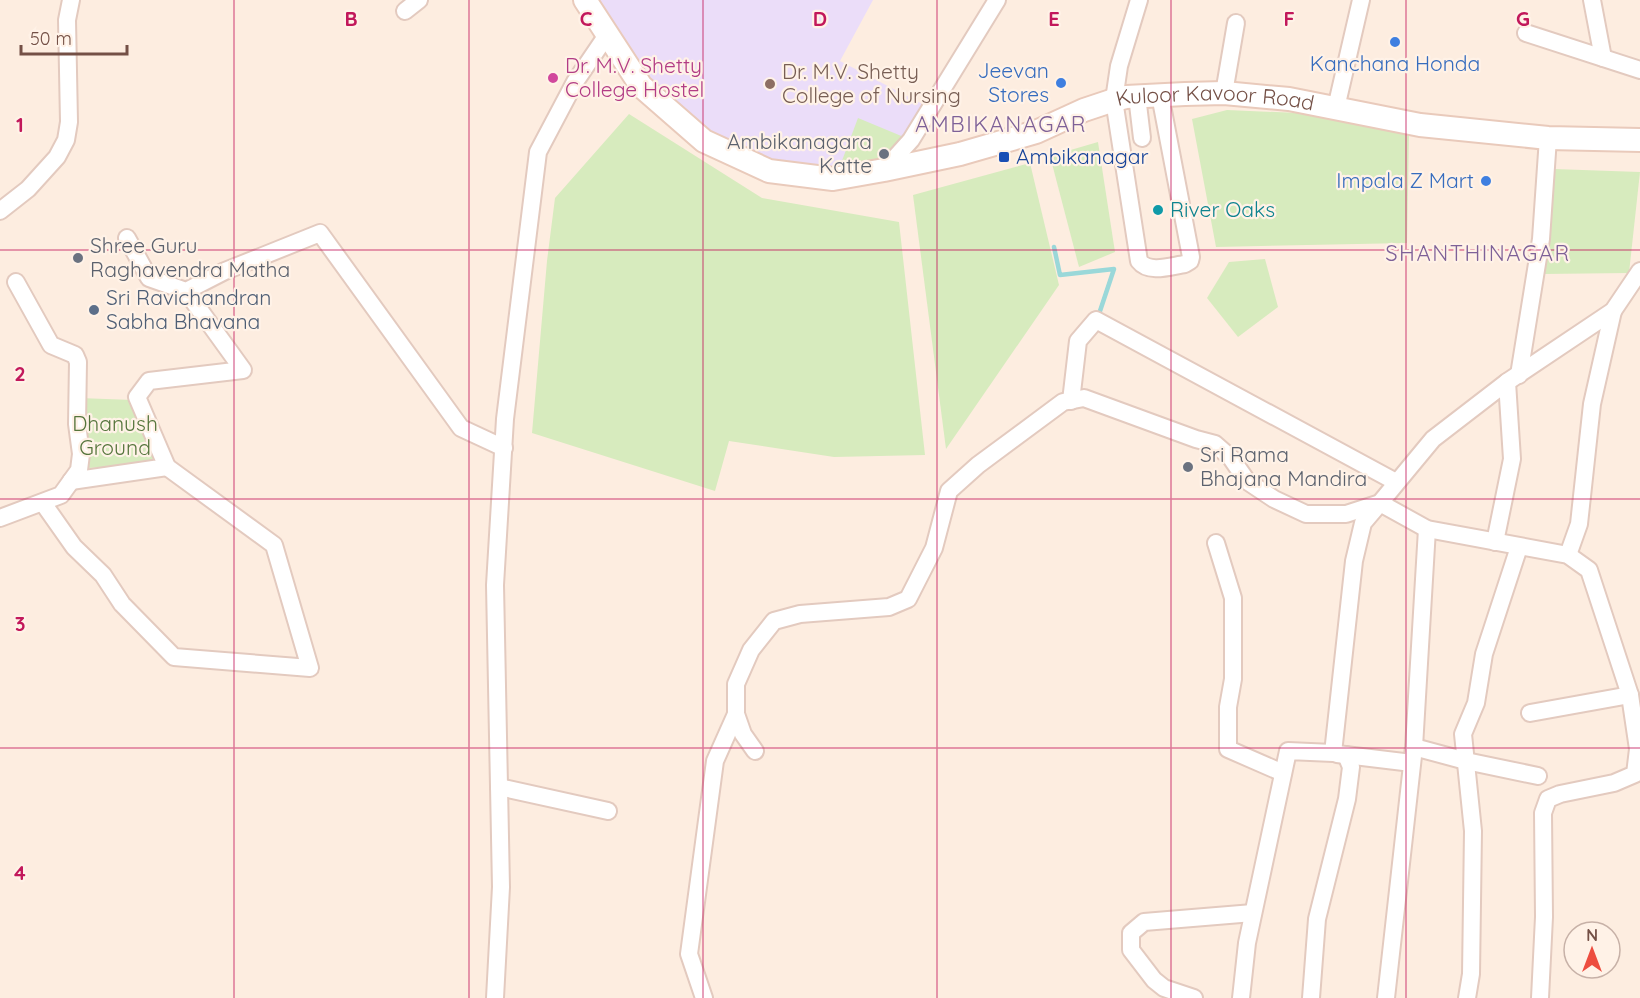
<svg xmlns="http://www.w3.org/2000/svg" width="1640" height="998" viewBox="0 0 1640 998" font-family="Quicksand,sans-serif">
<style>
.education{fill:#ebddf9}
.green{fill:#d7ebbe}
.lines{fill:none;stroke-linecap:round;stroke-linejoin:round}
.stream{stroke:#9ad8d9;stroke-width:4.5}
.street-casing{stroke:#e3cabf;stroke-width:20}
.secondary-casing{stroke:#e9cabb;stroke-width:26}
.street{stroke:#fff;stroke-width:16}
.secondary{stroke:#fff;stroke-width:22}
.grid{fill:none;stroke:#c2185b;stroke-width:1.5;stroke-opacity:0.55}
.shop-dot{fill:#3f7fe0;stroke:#fff2e7;stroke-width:2}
.hotel-dot{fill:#d1479c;stroke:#fff2e7;stroke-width:2}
.education-dot{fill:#8d6e63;stroke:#fff2e7;stroke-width:2}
.worship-dot{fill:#6b7280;stroke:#fff2e7;stroke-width:2}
.transit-dot{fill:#1a4fb4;stroke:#fff2e7;stroke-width:2}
.culture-dot{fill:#0f9aa8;stroke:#fff2e7;stroke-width:2}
.service-dot{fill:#5c6f8a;stroke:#fff2e7;stroke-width:2}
.labels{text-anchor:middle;stroke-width:4.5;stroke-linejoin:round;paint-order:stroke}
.shop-label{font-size:21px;fill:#366cbe;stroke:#fff2e7;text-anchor:end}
.hotel-label{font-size:21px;fill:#b23c85;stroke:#fff2e7;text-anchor:start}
.education-label{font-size:21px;fill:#785e54;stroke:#fff2e7;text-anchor:start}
.street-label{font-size:21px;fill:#745046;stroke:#fff2e7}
.worship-label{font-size:21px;fill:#5b616d;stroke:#fff2e7;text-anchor:start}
.transit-label{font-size:21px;fill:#164399;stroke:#fff2e7;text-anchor:start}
.culture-label{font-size:21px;fill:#0d838f;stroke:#fff2e7;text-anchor:start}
.service-label{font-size:21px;fill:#4e5e75;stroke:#fff2e7;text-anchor:start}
.park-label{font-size:21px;fill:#55753c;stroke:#fff2e7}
.neighbourhood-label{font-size:22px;letter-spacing:1.5px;fill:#7e6198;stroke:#fff2e7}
.grid-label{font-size:20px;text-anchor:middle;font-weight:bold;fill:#c2185b;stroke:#fff2e7;stroke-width:4.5;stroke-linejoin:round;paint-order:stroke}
</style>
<rect width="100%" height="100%" fill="#fdede0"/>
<polygon class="education" points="599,0 873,0 840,61 928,107 911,140 837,174 798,173 705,137 634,61"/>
<g class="green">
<polygon points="1227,110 1299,113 1409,133 1407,243 1216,247 1192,119"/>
<polygon points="629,114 762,198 899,222 925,455 834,457 729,441 715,491 532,433 547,261 555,198"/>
<polygon points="858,118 911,140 883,164 837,174"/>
<polygon points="1098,142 1115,252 1079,267 1050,156"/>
<polygon points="1030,163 1059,285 946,449 913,195"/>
<polygon points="1554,169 1640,172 1629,273 1543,274"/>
<polygon points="1265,259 1278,307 1238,337 1207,298 1229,262"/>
<polygon points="79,398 133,400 159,465 87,468"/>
</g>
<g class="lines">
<polyline class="stream" points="1054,247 1060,275 1114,269 1100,311"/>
<defs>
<g id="street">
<path d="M1139,0L1119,66L1114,100L1139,261C1149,274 1171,266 1185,264L1190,261L1191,257L1160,95"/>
<polyline points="1592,0 1603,58"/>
<polyline points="405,11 419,0"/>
<polyline points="1526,33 1640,70"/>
<polyline points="1224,93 1236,23"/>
<polyline points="1137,96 1142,138"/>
<polyline points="1336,108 1361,0"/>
<polyline points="884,170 911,140 997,0"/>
<polyline points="0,211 28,189 57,157 66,140 69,122 67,20 71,0"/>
<polyline points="127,238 149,278 186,291 225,271 320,233 461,428 504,448"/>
<polyline points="1519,375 1541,239 1548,138"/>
<polyline points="1071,401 1078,341 1096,320 1396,482"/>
<polyline points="71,481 167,467 137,397 149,381 243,370 186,291"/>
<polyline points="43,503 74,547 103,575 122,604 174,657 310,668 274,545 167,467"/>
<polyline points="0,518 61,495 79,470 81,454 77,424 78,362 75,355 51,345 16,282"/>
<polyline points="1495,542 1512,459 1507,382"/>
<polyline points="1216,543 1233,598 1233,679 1228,707 1228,749 1283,773"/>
<polyline points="1568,555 1579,524 1592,404 1613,311"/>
<polyline points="1530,713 1630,695"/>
<polyline points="1414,747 1466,761 1538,776"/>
<polyline points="755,751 743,734 736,714 736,684 751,650 774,621 800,614 889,607 908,599 934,548 949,491 978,465 1063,402 1084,398 1196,439 1215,444 1231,458 1247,481 1274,499 1306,514 1346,514 1380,503 1433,439 1507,382 1613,311 1640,271"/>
<polyline points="1337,754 1412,763"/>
<polyline points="499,787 608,811"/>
<polyline points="495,998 501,887 495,585 505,419 538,152 575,82 607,35"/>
<polyline points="704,998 689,954 715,761 736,714"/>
<polyline points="1194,998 1164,988 1154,980 1131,950 1131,933 1144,922 1253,913"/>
<polyline points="1241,998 1247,943 1288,751 1333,753 1354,561 1363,523 1380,503 1427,529 1568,555 1589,570 1630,695 1638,749 1635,774 1614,783 1560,794 1548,799 1543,813 1544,917 1540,998"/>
<polyline points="1311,998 1317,919 1347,799 1351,767 1346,755"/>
<polyline points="1386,998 1414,747 1427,529"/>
<polyline points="1467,998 1471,974 1473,831 1463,734 1476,703 1484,654 1519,547"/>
</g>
<g id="secondary">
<path id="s1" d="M585,0L641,86L704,141L769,171L833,179L884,170L960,154L1036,132L1084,110L1114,100L1126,97L1185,94L1224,93L1289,99L1420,125L1548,138L1640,140"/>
</g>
</defs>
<use href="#street" class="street-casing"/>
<use href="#secondary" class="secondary-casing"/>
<use href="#street" class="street"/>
<use href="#secondary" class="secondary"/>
</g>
<path class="grid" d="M234,0V998M469,0V998M703,0V998M937,0V998M1171,0V998M1406,0V998M0,250H1640M0,499H1640M0,748H1640"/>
<g class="shop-dot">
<circle cx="1395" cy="42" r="6"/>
<circle cx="1061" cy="83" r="6"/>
<circle cx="1486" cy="181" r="6"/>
</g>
<circle class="hotel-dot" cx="553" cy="78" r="6"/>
<circle class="education-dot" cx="770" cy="84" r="6"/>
<g class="worship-dot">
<circle cx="884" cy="154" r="6"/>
<circle cx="78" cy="258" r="6"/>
<circle cx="1188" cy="467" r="6"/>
</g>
<rect class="transit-dot" x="998" y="151" width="12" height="12" rx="3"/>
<circle class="culture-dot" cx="1158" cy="210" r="6"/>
<circle class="service-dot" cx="94" cy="310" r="6"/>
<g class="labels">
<g class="shop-label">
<text x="1395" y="71" text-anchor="middle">Kanchana Honda</text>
<text x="1049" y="78">Jeevan<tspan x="1049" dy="24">Stores</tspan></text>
<text x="1474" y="188">Impala Z Mart</text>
</g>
<g class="hotel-label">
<text x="565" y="73">Dr. M.V. Shetty<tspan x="565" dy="24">College Hostel</tspan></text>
</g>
<g class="education-label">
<text x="782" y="79">Dr. M.V. Shetty<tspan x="782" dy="24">College of Nursing</tspan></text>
</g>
<g class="street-label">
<text dy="7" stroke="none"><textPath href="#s1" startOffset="717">Kuloor Kavoor Road</textPath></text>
</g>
<g class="worship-label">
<text x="872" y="149" text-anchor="end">Ambikanagara<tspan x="872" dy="24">Katte</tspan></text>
<text x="90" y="253">Shree Guru<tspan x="90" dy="24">Raghavendra Matha</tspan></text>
<text x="1200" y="462">Sri Rama<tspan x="1200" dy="24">Bhajana Mandira</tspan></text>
</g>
<g class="transit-label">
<text x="1016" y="164">Ambikanagar</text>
</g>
<g class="culture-label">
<text x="1170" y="217">River Oaks</text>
</g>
<g class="service-label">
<text x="106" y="305">Sri Ravichandran<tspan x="106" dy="24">Sabha Bhavana</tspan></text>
</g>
<g class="park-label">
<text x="115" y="431">Dhanush<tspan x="115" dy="24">Ground</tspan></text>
</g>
<g class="neighbourhood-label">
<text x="1001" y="132">AMBIKANAGAR</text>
<text x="1478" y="261">SHANTHINAGAR</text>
</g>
</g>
<g class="grid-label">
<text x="351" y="26">B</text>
<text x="586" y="26">C</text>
<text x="820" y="26">D</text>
<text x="1054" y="26">E</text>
<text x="1289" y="26">F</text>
<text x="1523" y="26">G</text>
<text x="20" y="132">1</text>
<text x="20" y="381">2</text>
<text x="20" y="631">3</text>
<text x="20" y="880">4</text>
</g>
<g transform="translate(1592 950)"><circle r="28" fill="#fff2e7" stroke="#c7b1a7" stroke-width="1.5"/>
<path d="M0-4.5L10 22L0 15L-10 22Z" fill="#ed4d3f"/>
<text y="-9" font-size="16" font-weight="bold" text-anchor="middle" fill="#745046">N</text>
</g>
<path d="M21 45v9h106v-9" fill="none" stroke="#745046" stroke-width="3"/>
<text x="30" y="45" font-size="18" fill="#745046" stroke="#fff2e7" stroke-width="4.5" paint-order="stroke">50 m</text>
</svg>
